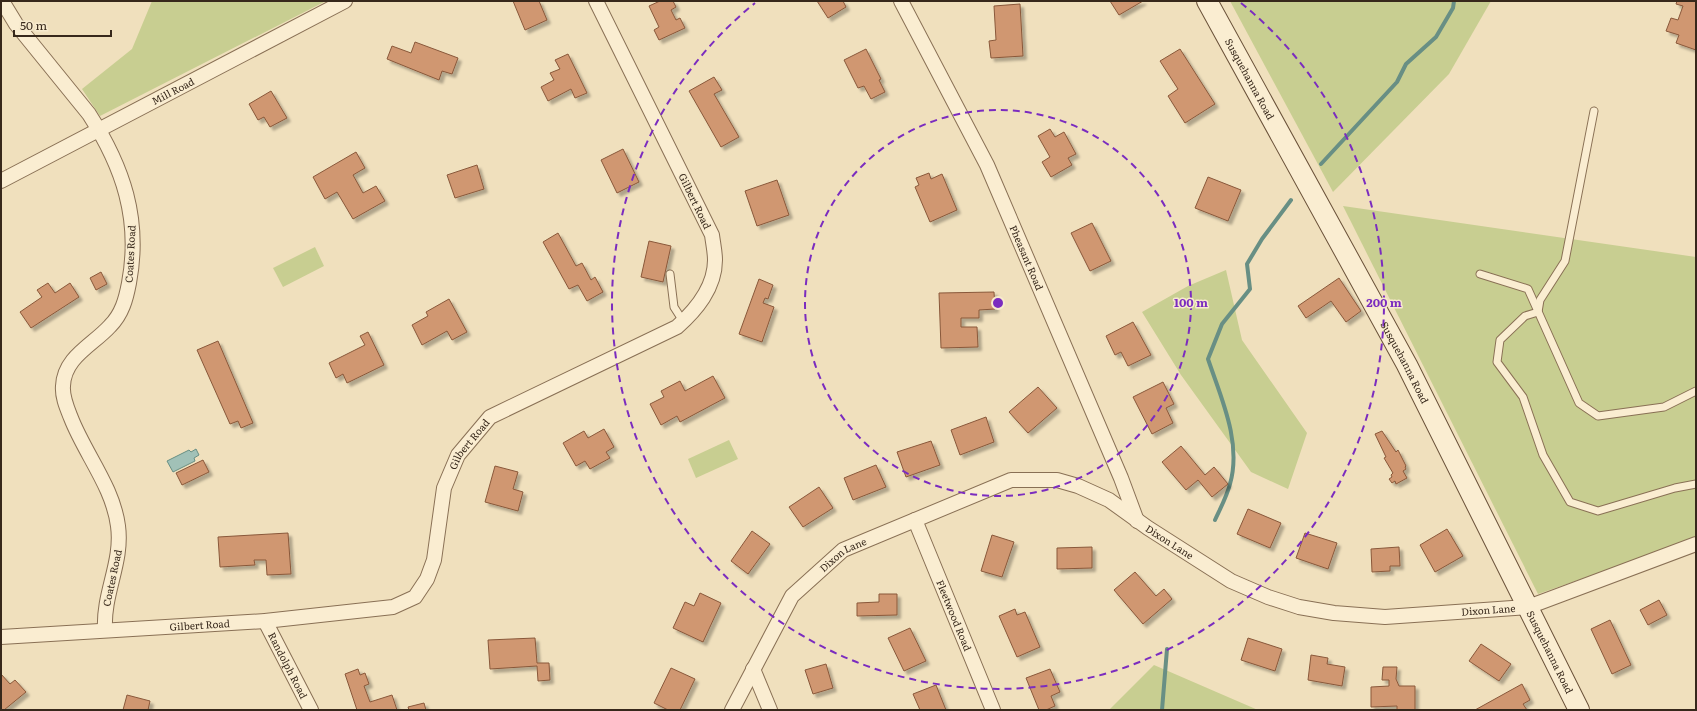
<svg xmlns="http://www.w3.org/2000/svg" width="1697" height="711" viewBox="0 0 1697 711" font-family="Literata,serif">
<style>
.green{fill:#c8ce91}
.water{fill:#a1c1b7;stroke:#688f84}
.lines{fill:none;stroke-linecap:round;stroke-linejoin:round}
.stream{stroke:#688f84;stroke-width:4}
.building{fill:#d09771;stroke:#89583a;filter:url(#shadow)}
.service-casing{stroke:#897055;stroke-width:9}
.minor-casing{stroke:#897055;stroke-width:16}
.secondary-casing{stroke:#6a5139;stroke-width:22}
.service{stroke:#faedd1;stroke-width:7}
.minor{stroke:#faedd1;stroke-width:14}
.secondary{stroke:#faedd1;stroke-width:20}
.ring{fill:none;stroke:#7b2cbf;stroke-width:2;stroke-dasharray:7 5}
.labels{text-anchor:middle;stroke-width:3;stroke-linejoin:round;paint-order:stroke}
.street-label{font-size:10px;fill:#37281b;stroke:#f7eacd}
.centre{fill:#7b2cbf;stroke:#f7eacd;stroke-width:2}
.ring-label{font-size:12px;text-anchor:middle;font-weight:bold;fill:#7b2cbf;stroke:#f7eacd;stroke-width:3;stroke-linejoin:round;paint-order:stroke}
</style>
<defs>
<filter id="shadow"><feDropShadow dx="3.5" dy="3.5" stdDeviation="1" flood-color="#0004"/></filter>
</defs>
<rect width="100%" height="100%" fill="#f0e0bd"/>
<g class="green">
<polygon points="152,1 326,1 100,116 82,89 132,49"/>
<polygon points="1230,1 1491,1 1449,74 1333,192"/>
<polygon points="1343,206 1696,257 1696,539 1538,594"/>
<polygon points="315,247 324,266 283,287 273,268"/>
<polygon points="1226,270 1242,340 1307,433 1288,489 1251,472 1181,375 1142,312 1188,286"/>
<polygon points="729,440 738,459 696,478 688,459"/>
<polygon points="1154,665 1258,710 1109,710"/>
</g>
<polygon class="water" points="196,449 199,455 194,458 195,461 173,472 167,461 189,450 191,452"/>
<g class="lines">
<g class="stream">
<polyline points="1321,164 1397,82 1406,64 1436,37 1453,8 1454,1"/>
<path d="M1215,520C1220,509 1227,496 1230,484C1242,442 1221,398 1208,359L1222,324L1250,289L1247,264L1262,239L1291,200"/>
<polyline points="1162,710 1167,649"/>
</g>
</g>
<g class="building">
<polygon points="513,1 539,1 547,20 525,30"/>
<polygon points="660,1 673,1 676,7 671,10 676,20 680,18 685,28 659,40 654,30 659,27 649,6"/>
<polygon points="817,1 843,1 846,7 828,18"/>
<polygon points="1110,1 1143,1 1119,15"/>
<polygon points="1677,1 1696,1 1696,50 1676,43 1679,35 1666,31 1671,18 1678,20 1683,6 1676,4"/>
<polygon points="1020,4 1023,56 991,58 989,41 996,40 994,6"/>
<polygon points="415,42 458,58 452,74 442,71 439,80 387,59 392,46 411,53"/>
<polygon points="866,49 881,79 879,80 885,92 871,99 864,86 858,88 844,60"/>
<polygon points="1180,49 1215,104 1185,123 1168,96 1178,89 1160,61"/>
<polygon points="568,54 587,93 575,98 571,89 548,101 541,87 554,80 550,73 560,69 555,60"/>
<polygon points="714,77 722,90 714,94 739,137 721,147 689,91"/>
<polygon points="271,91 287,118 270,127 264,117 258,120 249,104"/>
<polygon points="1050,129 1055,137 1064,132 1076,154 1068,158 1072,165 1051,177 1042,162 1050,157 1038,136"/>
<polygon points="623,149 639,182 617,193 601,160"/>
<polygon points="356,152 365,168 353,175 363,193 376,186 385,201 353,219 337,192 325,199 313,177"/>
<polygon points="477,165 484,189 455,198 447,175"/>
<polygon points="929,173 931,179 942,174 957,210 930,222 915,187 919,185 916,178"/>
<polygon points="1208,177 1241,190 1228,221 1195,208"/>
<polygon points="777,180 789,215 757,226 745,191"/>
<polygon points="1092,223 1111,261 1090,271 1071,233"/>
<polygon points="558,233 576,266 582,263 591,280 595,277 603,292 587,301 578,285 569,289 543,242"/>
<polygon points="649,241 671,246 663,282 641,277"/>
<polygon points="101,272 107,284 96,290 90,278"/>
<polygon points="1339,278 1361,311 1346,322 1331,301 1306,318 1298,306"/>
<polygon points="759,279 773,285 768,299 765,298 763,303 774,307 762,342 739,334"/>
<polygon points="48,283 55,293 70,283 79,297 31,328 20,312 42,297 37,290"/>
<polygon points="994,292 995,309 979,310 979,318 961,318 961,327 977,327 978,347 941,348 939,293"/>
<polygon points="449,299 467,332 452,340 447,331 422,345 412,325 428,316 426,312"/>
<polygon points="1133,322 1151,355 1128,366 1121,352 1115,355 1106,336"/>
<polygon points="368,332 384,365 347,383 343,374 336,378 329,363 365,345 360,336"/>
<polygon points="218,341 253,423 241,428 238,421 230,424 197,350"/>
<polygon points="713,376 725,398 680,422 677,416 661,425 650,404 664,397 661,391 680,381 685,391"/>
<polygon points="1163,382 1174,404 1166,408 1173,423 1152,434 1133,397"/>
<polygon points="1038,387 1057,408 1028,433 1009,412"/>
<polygon points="986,417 994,442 960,455 951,430"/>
<polygon points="604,429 614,447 606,452 610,458 590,469 585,461 576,466 563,443 584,431 588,438"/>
<polygon points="1382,431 1396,452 1398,450 1406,466 1405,467 1406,469 1403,471 1407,478 1396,484 1395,481 1392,483 1389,479 1392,477 1391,475 1393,473 1384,458 1386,457 1375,434"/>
<polygon points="931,441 940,465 906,477 897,452"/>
<polygon points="1181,446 1205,475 1214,467 1228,484 1212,497 1198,480 1186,490 1162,462"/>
<polygon points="203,460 209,472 182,485 176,473"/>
<polygon points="876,465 886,487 853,500 844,478"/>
<polygon points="495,466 518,472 513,489 523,492 518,511 485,502"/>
<polygon points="819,487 833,508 803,527 789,507"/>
<polygon points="1248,509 1281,523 1270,548 1237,534"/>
<polygon points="1447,529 1463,556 1435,572 1420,545"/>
<polygon points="752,531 770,544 748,574 731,561"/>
<polygon points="288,533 291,574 267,575 266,560 254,560 255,565 220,567 218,537"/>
<polygon points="1305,533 1337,543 1328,569 1296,558"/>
<polygon points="992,535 1014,542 1002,577 981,571"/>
<polygon points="1092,547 1092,568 1057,569 1057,548"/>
<polygon points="1399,547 1400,566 1390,566 1390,571 1372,572 1371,549"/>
<polygon points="1135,572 1156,596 1164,589 1172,599 1143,624 1114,590"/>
<polygon points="700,593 721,603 703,642 673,628 685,602 694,606"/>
<polygon points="879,594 897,594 897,615 857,616 857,603 879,602"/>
<polygon points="1659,600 1667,615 1648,625 1640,610"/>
<polygon points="1015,609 1017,615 1025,612 1040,647 1017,657 999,616"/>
<polygon points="1610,620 1631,665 1612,674 1591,629"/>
<polygon points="910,628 926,661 904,671 888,638"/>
<polygon points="535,638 537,663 549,663 550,680 538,681 537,666 490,669 488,640"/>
<polygon points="1248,638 1282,649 1275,671 1241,660"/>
<polygon points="1481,644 1511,664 1499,681 1469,661"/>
<polygon points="1311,655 1328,658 1327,664 1345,667 1342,686 1308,680"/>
<polygon points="826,664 833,688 813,694 805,670"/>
<polygon points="1383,667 1397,667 1396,679 1399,686 1415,686 1415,710 1397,710 1397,706 1371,707 1371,687 1389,686 1389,680 1382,680"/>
<polygon points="671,668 695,679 680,710 668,710 654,703"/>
<polygon points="358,669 360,675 365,673 369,684 364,686 370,702 392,695 397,710 357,710 345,674"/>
<polygon points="1050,669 1060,692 1051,696 1055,706 1046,710 1039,710 1026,678"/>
<polygon points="1,674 10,684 15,680 26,692 4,710 1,710"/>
<polygon points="1522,684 1530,700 1523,704 1527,710 1475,710"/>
<polygon points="936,685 946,710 920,710 913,694"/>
<polygon points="127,695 150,701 148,710 123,710"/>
<polygon points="424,703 426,710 409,710 408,707"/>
</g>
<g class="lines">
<defs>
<g id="service">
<polyline points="1594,111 1565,261 1540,300 1538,312 1525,316 1500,340 1497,362 1523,397 1543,455 1570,502 1598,511 1675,488 1696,484"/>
<polyline points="670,274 674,307 683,321"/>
<polyline points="1480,274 1528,289 1579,403 1598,416 1664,407 1696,391"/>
</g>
<g id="minor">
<path d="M2,1L16,24L89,114C123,167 141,219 129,283C126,299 122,314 110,326C93,345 64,357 63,386C62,397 67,408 71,418C85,454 113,487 118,526C123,562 103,593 105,629"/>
<path id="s1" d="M901,1L987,165L1121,478L1137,521"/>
<path id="s2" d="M1,181L345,1"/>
<path id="s3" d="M915,520L993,710"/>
<path id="s4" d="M265,621L311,710"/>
<path id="s5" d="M1,637L265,621L393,607L415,597L427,579L434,560L444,488L458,455L490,417L677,327C696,310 715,288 715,260C715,252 713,243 712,235L596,1"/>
<polyline points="753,669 770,710"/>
<path id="s6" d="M732,710L792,596L843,550L1011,480H1057L1078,486L1109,500L1148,528L1231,581L1268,597L1299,607L1334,613L1385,617L1528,607L1696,544"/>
</g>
<g id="secondary">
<path id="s7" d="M1207,1L1407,365L1579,710"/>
</g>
</defs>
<use href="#service" class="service-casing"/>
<use href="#minor" class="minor-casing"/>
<use href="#secondary" class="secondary-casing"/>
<use href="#service" class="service"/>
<use href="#minor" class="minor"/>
<use href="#secondary" class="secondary"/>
</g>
<g class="ring">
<circle cx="998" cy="303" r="193"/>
<path d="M1241 3A386 386 0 1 1 755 3"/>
</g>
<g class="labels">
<g class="street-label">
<text dy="4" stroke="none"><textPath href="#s7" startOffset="89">Susquehanna Road</textPath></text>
<text dy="4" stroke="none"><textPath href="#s2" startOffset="194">Mill Road</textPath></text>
<text transform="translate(695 201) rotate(64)" y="4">Gilbert Road</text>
<text transform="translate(130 254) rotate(-87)" y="4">Coates Road</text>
<text dy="4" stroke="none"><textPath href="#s1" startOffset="286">Pheasant Road</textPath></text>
<text dy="4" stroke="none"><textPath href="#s7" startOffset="412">Susquehanna Road</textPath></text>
<text dy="4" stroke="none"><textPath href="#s5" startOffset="583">Gilbert Road</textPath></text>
<text dy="4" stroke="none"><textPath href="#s6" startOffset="555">Dixon Lane</textPath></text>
<text dy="4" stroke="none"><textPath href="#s6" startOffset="195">Dixon Lane</textPath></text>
<text transform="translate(112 578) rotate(-78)" y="4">Coates Road</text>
<text dy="4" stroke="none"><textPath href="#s6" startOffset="891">Dixon Lane</textPath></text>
<text dy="4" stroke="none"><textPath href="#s3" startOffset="103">Fleetwood Road</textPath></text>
<text dy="4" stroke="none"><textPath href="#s5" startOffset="199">Gilbert Road</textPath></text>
<text dy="4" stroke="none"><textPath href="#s7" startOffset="736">Susquehanna Road</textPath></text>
<text dy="4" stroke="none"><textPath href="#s4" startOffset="50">Randolph Road</textPath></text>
</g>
</g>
<circle cx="998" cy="303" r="6" class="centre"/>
<g class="ring-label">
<text x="1191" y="307">100 m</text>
<text x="1384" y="307">200 m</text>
</g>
<rect width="1697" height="711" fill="none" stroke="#37281b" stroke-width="4"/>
<path d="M14 30v6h97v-6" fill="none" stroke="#37281b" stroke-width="2"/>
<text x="20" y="30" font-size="12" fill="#37281b" stroke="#f7eacd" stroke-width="3" paint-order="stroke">50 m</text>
</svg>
